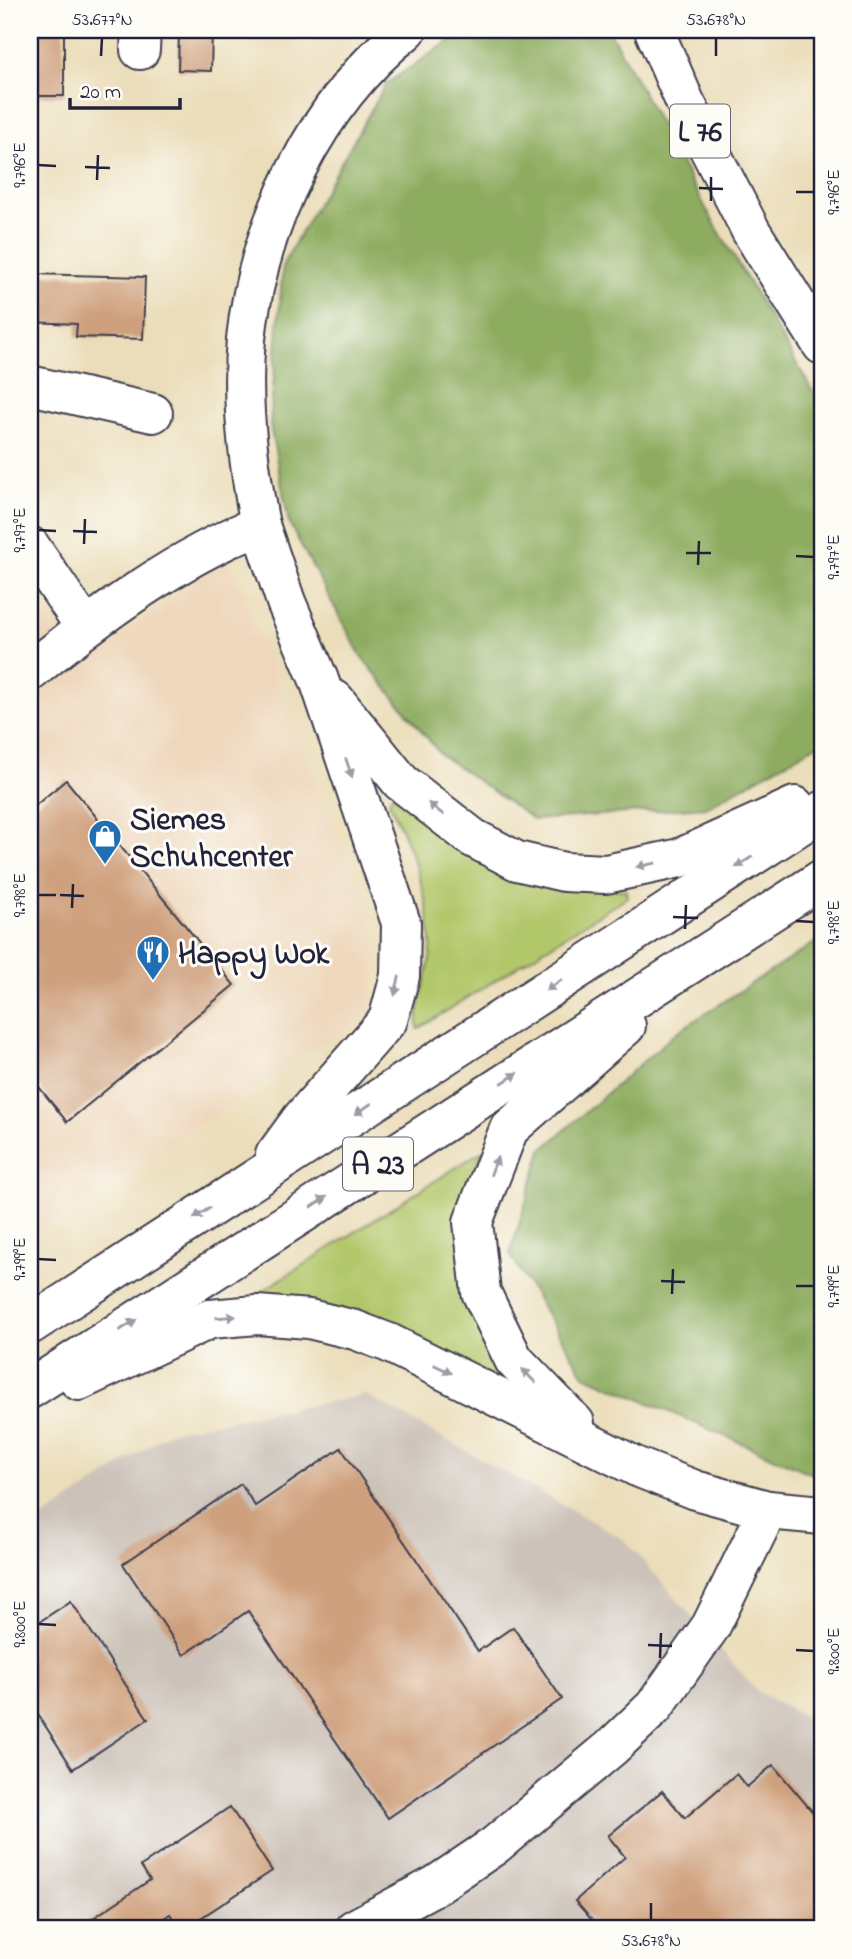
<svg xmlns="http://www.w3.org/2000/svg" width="852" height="1959" viewBox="0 0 852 1959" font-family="'Indie Flower',sans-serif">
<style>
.built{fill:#eed7bb}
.industrial{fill:#ccc2b9}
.green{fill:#b2c76b;stroke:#6a7453;stroke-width:2}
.forest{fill:#8dac5f;stroke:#58674d;stroke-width:2}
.building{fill:#cfa07d}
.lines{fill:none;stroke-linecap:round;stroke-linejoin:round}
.street-casing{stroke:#403e4e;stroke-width:42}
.primary-casing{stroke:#403e4e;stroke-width:42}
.highway-casing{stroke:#403e4e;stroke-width:42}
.street{stroke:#fff;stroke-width:38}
.primary{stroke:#fff;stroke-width:38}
.highway{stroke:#fff;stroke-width:38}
.oneway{fill:#9c9ca7}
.ticks{fill:none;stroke:#22223b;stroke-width:2.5}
.labels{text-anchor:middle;stroke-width:6;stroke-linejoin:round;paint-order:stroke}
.shield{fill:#fdfcf7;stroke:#646373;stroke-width:2}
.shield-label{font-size:30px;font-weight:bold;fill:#22223b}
.poi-label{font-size:32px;font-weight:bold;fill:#22223b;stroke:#fdfcf7;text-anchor:start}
.neatline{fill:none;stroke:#22223b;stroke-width:2.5}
.ticks-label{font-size:18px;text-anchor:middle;fill:#22223b}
</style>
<rect width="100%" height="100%" fill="#fdfcf7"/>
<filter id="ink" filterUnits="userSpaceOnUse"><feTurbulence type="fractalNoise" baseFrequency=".0143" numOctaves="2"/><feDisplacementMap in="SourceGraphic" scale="14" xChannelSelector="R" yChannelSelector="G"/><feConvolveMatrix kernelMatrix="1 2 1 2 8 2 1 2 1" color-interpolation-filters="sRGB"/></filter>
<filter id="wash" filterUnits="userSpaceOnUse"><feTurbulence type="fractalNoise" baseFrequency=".00686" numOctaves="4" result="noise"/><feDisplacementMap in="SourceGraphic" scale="28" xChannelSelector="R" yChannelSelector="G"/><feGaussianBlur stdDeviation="1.57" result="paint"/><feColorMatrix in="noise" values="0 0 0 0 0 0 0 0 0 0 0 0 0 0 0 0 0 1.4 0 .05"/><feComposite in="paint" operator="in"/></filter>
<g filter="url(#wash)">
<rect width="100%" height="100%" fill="#ebddb9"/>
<polygon class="built" points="228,556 375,936 372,1010 30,1237 30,593 72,669"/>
<polygon class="industrial" points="366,1395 625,1540 757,1691 822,1727 822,1929 30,1929 30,1527 171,1431"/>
<g class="green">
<path d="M391,795L619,890H626L627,897L418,1029C414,1003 431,974 431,948C431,898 410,846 389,802Z"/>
<polygon points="482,1151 466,1195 528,1393 253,1297"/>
</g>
<g class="forest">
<polygon points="466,30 609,30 710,216 822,407 822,742 706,807 534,820 441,755 361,656 289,523 270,425 283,264 386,84"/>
<polygon points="822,938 822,1478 584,1375 510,1254 542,1150 677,1032"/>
</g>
<g id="blocks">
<g class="building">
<rect x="30" y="30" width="34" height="66"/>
<polygon points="179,30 212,30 211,71 178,70"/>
<polygon points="30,274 145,277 143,339 76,337 77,324 30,322"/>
<polygon points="66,780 234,985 67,1122 30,1076 30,810"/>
<polygon points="341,1448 478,1651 513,1627 562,1699 388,1818 248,1611 184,1655 123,1564 241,1484 255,1506"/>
<polygon points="71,1601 148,1719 73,1769 30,1702 30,1628"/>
<polygon points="773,1765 822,1823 822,1929 600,1929 575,1901 625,1857 608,1836 662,1791 685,1818 736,1774 747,1787"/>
<polygon points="230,1807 272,1871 184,1929 180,1929 170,1914 148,1929 77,1929 150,1880 141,1866"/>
</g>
</g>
</g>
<g filter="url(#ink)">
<use href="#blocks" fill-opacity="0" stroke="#403e4e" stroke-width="2"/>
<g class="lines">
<defs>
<g id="street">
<polyline points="140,50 141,30"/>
<polyline points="30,385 153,413"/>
<polyline points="30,546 85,627"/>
<path d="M30,672C98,616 178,557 260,525"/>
<polyline points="354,1929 436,1885 494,1846 611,1748 654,1707 711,1626 768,1510"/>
</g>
<g id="primary">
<polyline points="654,30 685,102 751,231 822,345"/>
<path d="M260,525C248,464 240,401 246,339C258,224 316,103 407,30"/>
<polyline points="768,1510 822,1515"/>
</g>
<g id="highway">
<polyline points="260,525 286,602 319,680 401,923 400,976 388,1020 302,1118 275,1155"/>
<polyline points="335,700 401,782 473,838 517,861 564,872 606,874 680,858 795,806"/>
<polyline points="30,1325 822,811"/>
<polyline points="79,1381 210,1319 257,1315 309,1319 355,1330 389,1343 637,1467 695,1490 768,1510"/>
<polyline points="30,1389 822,879"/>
<polyline points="575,1423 514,1360 481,1292 473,1222 509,1129 626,1026"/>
</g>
</defs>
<use href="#street" class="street-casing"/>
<use href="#primary" class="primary-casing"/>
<use href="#highway" class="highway-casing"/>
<use href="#street" class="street"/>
<use href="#primary" class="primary"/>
<use href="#highway" class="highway"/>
</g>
<defs><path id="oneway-solid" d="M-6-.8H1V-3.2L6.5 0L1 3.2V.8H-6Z" transform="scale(1.75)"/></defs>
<g class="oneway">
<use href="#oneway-solid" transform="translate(349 768) rotate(71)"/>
<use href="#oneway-solid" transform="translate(436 809) rotate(-142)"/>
<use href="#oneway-solid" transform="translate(744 862) rotate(147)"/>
<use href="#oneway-solid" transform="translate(646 865) rotate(168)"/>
<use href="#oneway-solid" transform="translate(554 985) rotate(147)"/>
<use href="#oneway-solid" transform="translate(397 986) rotate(104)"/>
<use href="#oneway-solid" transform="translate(510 1078) rotate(-33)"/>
<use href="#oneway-solid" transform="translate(363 1109) rotate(147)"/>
<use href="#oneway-solid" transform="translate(494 1166) rotate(-69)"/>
<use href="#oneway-solid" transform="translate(319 1202) rotate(-33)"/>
<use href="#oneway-solid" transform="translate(202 1213) rotate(147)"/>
<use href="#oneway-solid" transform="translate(226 1317) rotate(-4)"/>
<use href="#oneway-solid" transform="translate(128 1325) rotate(-33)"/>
<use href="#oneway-solid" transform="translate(443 1369) rotate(26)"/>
<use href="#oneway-solid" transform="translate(529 1376) rotate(-134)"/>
</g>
</g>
<path class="ticks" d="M101,56L102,38M716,56V38M38,165L56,166M85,167L110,168M97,180L98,155M699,188L723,189M796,192H814M711,201V177M38,530L56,531M73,531L97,532M84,544L85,519M686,553H711M796,556L814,557M698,565L699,541M38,895H56M60,895L84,896M72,908L73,884M673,917L698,918M796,921L814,922M685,929L686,905M38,1259L56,1260M661,1281L685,1282M796,1286H814M672,1294L673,1269M38,1624L56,1625M648,1645L672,1646M796,1650L814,1651M660,1658L661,1633M651,1920V1903"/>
<defs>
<symbol id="shop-pin" viewBox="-11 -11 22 30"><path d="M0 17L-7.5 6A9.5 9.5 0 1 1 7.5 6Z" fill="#1f6fb2" stroke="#fdfcf7"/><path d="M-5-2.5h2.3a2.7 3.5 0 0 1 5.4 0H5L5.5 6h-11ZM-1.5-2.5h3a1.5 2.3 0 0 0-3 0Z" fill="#fff"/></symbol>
<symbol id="restaurant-pin" viewBox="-11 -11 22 30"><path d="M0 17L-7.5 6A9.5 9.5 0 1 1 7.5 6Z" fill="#1f6fb2" stroke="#fdfcf7"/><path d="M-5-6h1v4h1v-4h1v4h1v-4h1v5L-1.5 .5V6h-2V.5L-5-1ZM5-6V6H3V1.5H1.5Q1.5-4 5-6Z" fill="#fff"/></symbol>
</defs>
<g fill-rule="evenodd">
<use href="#shop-pin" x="86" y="817" width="38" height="52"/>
<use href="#restaurant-pin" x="134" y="933" width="38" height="52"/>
</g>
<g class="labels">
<g class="shield">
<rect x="670" y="104.5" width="60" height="53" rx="5"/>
<rect x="343" y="1137.5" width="70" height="53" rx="5"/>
</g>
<g class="shield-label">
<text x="700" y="141">L 76</text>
<text x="378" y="1174">A 23</text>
</g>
<g class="poi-label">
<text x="130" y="829">Siemes<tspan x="130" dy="37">Schuhcenter</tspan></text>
<text x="178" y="963">Happy Wok</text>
</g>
</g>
<rect width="852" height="1959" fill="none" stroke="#fdfcf7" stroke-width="77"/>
<path d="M70 98v10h110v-10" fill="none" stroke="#22223b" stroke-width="3.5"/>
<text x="80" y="98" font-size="21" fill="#22223b" stroke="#fdfcf7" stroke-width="5" paint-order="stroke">20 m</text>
<rect x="38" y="38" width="776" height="1882" class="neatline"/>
<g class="ticks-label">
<text x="102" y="25">53.677°N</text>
<text x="716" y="25">53.678°N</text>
<text transform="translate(19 165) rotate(-90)" y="6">9.796°E</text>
<text transform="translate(833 192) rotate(-90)" y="6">9.796°E</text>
<text transform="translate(19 530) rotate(-90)" y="6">9.797°E</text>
<text transform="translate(833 557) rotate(-90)" y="6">9.797°E</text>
<text transform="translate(19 895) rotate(-90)" y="6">9.798°E</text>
<text transform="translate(833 922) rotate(-90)" y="6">9.798°E</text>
<text transform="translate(19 1259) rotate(-90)" y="6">9.799°E</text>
<text transform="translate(833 1286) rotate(-90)" y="6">9.799°E</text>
<text transform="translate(19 1624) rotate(-90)" y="6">9.800°E</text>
<text transform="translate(833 1651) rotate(-90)" y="6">9.800°E</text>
<text x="651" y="1946">53.678°N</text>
</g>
</svg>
